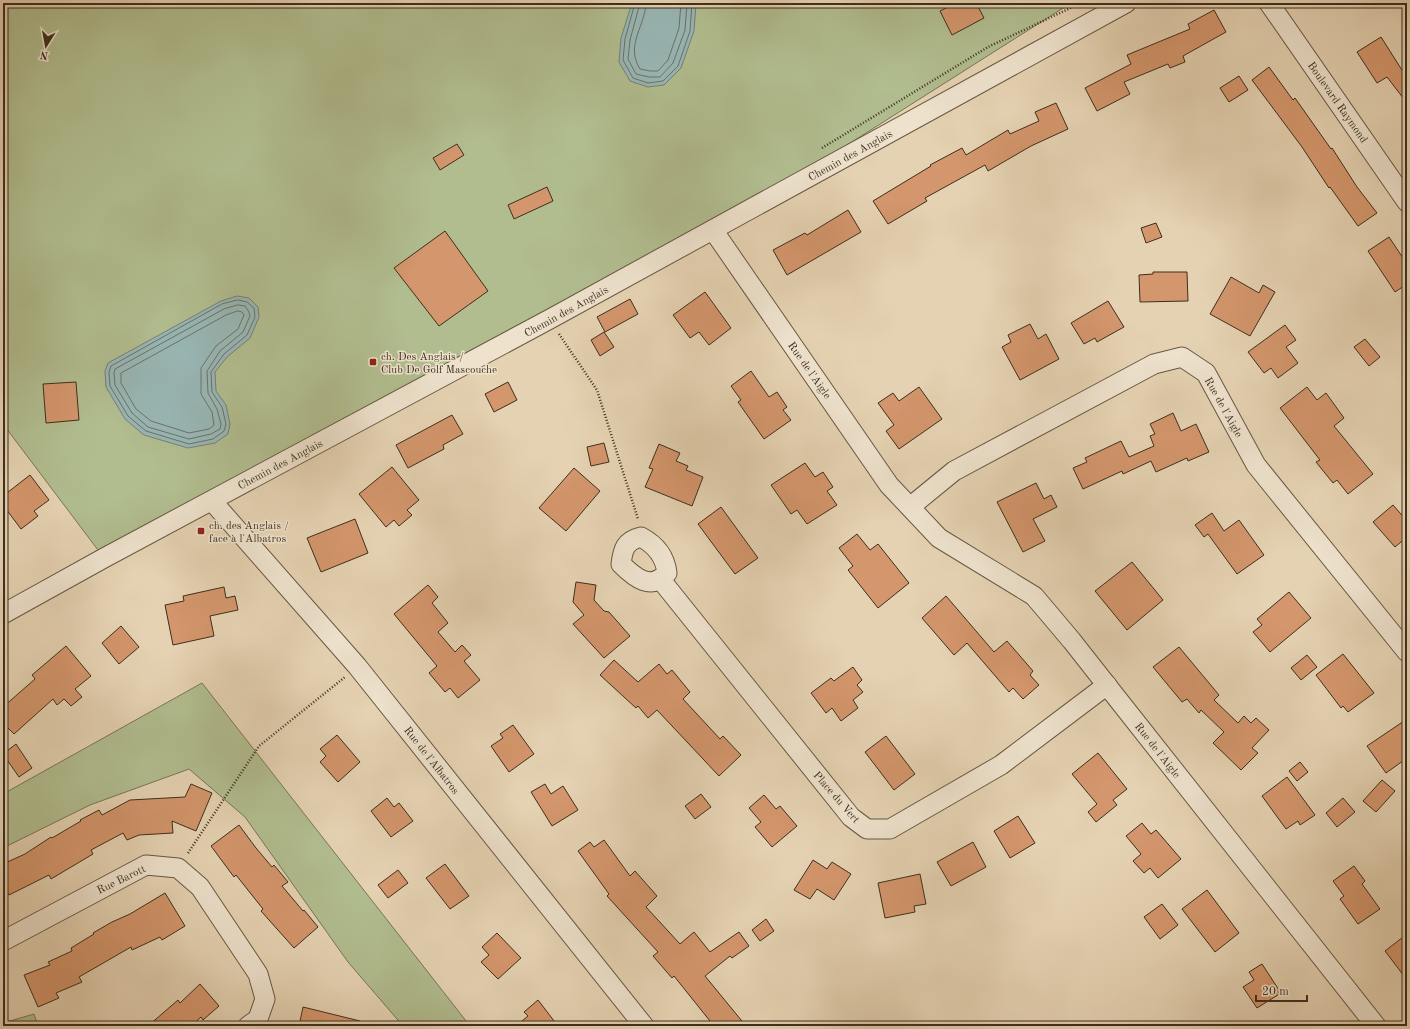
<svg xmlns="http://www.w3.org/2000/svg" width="1410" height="1029" viewBox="0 0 1410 1029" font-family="'Old Standard TT',serif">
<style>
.green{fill:#b1bd8f;stroke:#777656}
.water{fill:#98b6b4;stroke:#748078}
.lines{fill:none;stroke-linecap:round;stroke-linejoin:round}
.shore{stroke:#6a7268;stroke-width:1}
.building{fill:#d4966c;stroke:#3d2f1d}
.minor-casing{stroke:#675842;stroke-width:21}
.path{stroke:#3d2f1d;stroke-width:2.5;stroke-dasharray:1 2;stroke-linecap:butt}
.minor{stroke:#eee2cd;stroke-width:19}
.poi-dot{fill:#8f2418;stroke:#eee2cd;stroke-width:1.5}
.labels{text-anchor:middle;stroke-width:3;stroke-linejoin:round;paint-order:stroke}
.street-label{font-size:11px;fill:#3d2f1d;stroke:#eee2cd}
.poi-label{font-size:11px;fill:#3d2f1d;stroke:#eee2cd;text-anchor:start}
</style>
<rect width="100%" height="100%" fill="#e5d2b2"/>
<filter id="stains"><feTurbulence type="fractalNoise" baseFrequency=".005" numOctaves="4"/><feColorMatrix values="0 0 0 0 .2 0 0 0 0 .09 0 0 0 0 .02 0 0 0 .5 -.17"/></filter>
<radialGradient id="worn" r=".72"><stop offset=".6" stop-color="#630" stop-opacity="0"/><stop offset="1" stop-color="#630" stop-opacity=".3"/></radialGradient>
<g class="green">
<polygon points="3,3 1071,3 713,230 104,558 3,424"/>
<polygon points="202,683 470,1026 403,1026 348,962 245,817 189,769 90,805 3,848 3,794"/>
<polygon points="34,1014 38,1026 3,1026 3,1023"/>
</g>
<g class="water">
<polygon points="632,3 696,3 694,31 681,68 664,85 648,87 630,81 619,62 621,38"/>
<polygon points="237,296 249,298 258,307 259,317 250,338 227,357 215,372 216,391 226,405 230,424 228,434 215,443 188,448 144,435 125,419 106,387 105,371 108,363 221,301"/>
</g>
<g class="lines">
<g class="shore">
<polyline points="635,3 625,39 623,60 633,78 648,83 663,81 678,66 690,31 692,3"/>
<polyline points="640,3 630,40 628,59 636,74 649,77 660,77 673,63 685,30 687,3"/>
<path d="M646,3C645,27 625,45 640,69L650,71H658L668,60L679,28L681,3"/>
<polygon points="238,300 247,302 254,308 255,317 247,335 224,354 211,372 212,392 222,407 226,424 224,431 213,439 189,444 146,431 128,416 110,386 109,372 111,366 222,304"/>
<polygon points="238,305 245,306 249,312 250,316 243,332 220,351 207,371 208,393 217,409 221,424 220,429 211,434 189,439 148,427 132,413 115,385 114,373 115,369 224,309"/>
<polygon points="238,311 242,312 244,315 238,329 216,346 201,368 201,394 212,412 214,425 209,429 189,433 151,421 136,409 121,383 121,373 226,315"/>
</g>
</g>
<g class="building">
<polygon points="956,3 976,3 984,18 952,35 940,11"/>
<polygon points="1214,10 1226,32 1183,56 1185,62 1170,68 1168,64 1124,82 1130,94 1097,111 1085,88 1131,64 1127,55 1190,29 1188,24"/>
<polygon points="1381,37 1407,78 1407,103 1387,77 1377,83 1357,52"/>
<polygon points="1269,67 1293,100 1295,98 1331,149 1332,148 1357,187 1377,213 1358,226 1330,187 1329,188 1302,147 1252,80"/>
<polygon points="1239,76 1248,90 1229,102 1220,88"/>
<polygon points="1056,103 1068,129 1031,146 988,171 985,165 925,198 927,201 888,224 873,201 931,166 930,165 962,148 966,155 1008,130 1010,134 1039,121 1035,112"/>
<polygon points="457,144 464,155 440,170 433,158"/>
<polygon points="547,187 553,201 514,219 508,205"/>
<polygon points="848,210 861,232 787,275 773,250 805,233 807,235"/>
<polygon points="1156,223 1162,237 1146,243 1141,228"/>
<polygon points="445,231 488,291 439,326 394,268"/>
<polygon points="1389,237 1407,264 1407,284 1395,292 1368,251"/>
<polygon points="1153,272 1187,272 1188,301 1140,302 1139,275 1153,274"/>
<polygon points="1231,277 1259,293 1263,285 1275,292 1250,336 1210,314"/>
<polygon points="705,292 731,328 709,345 699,332 690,338 673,315"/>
<polygon points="630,299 638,314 605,332 597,317"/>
<polygon points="1108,301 1124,327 1097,342 1095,338 1084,344 1071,323"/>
<polygon points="1030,324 1038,339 1046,334 1059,359 1020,380 1002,347 1011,342 1008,335"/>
<polygon points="1285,325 1296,340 1286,347 1298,363 1278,378 1271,368 1264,373 1248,352"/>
<polygon points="604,332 614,347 600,356 591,340"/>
<polygon points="1365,339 1380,357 1369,366 1354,347"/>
<polygon points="751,371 769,397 777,392 787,407 783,410 791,420 764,439 738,402 741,400 731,386"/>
<polygon points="76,382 79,420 46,423 43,384"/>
<polygon points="508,382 517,400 494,412 485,394"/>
<polygon points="919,387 942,419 899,449 886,431 894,425 878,403 893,393 899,401"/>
<polygon points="1307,387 1317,400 1326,393 1344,418 1334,426 1373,474 1348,494 1337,480 1333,483 1316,462 1320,460 1280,408"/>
<polygon points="1173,413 1181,431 1196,424 1209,452 1188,461 1187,458 1156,472 1151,461 1123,474 1122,471 1083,489 1073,468 1087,462 1085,458 1121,441 1129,457 1154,446 1150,436 1155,434 1150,424"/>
<polygon points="452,415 463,434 443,445 444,449 408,468 396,445"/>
<polygon points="604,443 609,462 591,466 587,447"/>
<polygon points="659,444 680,453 676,461 688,466 686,470 703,477 692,506 645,487 653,469 649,468"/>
<polygon points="805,463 815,477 823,472 833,487 827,491 837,505 807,524 797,510 791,514 771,485"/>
<polygon points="392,467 419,500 407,510 412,515 399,526 394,520 386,527 359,494"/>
<polygon points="574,468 600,491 566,531 539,508"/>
<polygon points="30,475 49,500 34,511 38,516 21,529 3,505 3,496"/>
<polygon points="1036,483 1044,499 1051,495 1057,507 1033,519 1045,541 1023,552 997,502"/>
<polygon points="1393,505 1407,521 1407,537 1395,547 1373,522"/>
<polygon points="721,507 758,558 735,574 698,524"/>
<polygon points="1212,513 1224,531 1239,520 1264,555 1237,574 1208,534 1204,537 1195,525"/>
<polygon points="355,519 368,553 321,572 307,538"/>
<polygon points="857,534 870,550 878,544 909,583 878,608 848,570 853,566 839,548"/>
<polygon points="1132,562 1163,600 1127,630 1095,591"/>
<polygon points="576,582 596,585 594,600 604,611 609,612 630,636 604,658 573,624 584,615 573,602"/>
<polygon points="428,585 438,597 432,603 448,623 438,632 455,652 462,645 471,655 464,661 480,680 458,698 450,688 445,692 429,673 437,666 394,614"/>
<polygon points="224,587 226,598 235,596 238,610 210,616 214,636 173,645 165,605 184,601 183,596"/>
<polygon points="1289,592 1311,618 1270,652 1253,632 1262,625 1257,619"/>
<polygon points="946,596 994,652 1007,641 1033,671 1030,675 1039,685 1023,699 1013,688 1009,692 967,643 954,655 922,618"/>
<polygon points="121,626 139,647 119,664 102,643"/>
<polygon points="66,646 91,676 75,689 82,697 71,706 64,699 57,705 53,699 14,734 3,723 3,707 35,679 32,675"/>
<polygon points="1179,647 1219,695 1214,700 1238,723 1244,716 1251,723 1256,718 1269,730 1252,748 1258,753 1241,770 1213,743 1224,732 1201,710 1199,713 1187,699 1182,702 1153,667"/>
<polygon points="1343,654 1374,693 1348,712 1343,706 1341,708 1316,675"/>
<polygon points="1307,655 1317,667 1301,680 1291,668"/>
<polygon points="614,660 638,682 659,664 667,674 672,670 690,692 683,699 720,739 723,736 741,755 719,776 657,710 648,718 638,706 636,708 600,675"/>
<polygon points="853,667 862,680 857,685 863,692 853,700 858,708 841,721 832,708 826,713 811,693 831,678 834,681"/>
<polygon points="1407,719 1407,758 1386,773 1367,746"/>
<polygon points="513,725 534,754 509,772 491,746 503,738 500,734"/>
<polygon points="337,735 360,762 338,782 320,762 326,756 320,749"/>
<polygon points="886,736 915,774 894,790 865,752"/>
<polygon points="16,744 32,768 19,777 3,754"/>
<polygon points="1098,753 1127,789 1113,800 1117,805 1096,822 1088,812 1097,804 1072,774"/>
<polygon points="1300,762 1308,772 1297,781 1289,771"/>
<polygon points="1287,777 1315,815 1300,825 1298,821 1286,829 1262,796"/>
<polygon points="1382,780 1395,791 1376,812 1363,801"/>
<polygon points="191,784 212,793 196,831 172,821 173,833 139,835 127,840 123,833 91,850 93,854 51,879 49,875 9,895 8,893 3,896 3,864 25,854 51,837 52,838 81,821 80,820 99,810 102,815 130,800 185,797"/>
<polygon points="545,784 551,794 563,786 578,810 552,826 531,792"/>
<polygon points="701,794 711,807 695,819 685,806"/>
<polygon points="764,795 776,809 780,806 797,826 772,847 755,827 761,822 749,808"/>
<polygon points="387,798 394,807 399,803 413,821 391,837 371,811"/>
<polygon points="1343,798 1355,812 1337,827 1326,813"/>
<polygon points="1018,816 1035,843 1010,858 994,831"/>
<polygon points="1142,823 1151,834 1156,830 1181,859 1158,878 1150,868 1144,873 1133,861 1141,854 1126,836"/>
<polygon points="239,825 256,848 272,867 274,865 288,882 282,886 303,911 304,910 318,927 294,948 261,911 263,909 236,875 234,877 211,846"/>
<polygon points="604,840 630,876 635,871 657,896 646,907 680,944 694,932 710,952 739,932 749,946 732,958 730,956 705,976 746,1026 714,1026 674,976 672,978 653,956 658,952 607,896 609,894 578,851 590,842 594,847"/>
<polygon points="973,842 986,867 951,886 937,862"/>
<polygon points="813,860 827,869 832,862 851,874 834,900 817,889 810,899 794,890"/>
<polygon points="445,864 469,896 450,909 426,878"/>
<polygon points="1354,866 1365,881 1362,884 1380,909 1358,924 1340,899 1344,896 1333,881"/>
<polygon points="398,870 408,883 388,898 378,885"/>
<polygon points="920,874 926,904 914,906 915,912 885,918 878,883"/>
<polygon points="1207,890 1239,933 1215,952 1182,909"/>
<polygon points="165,893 185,926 162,940 160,937 132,950 131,947 79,977 82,982 56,993 59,998 38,1007 24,975 50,965 48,962 72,951 71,948 94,934 93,933 112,922 130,914"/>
<polygon points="1162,904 1178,925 1160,939 1144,917"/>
<polygon points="766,919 774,931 760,941 752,930"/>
<polygon points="497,933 521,958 498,979 481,962 489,955 482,947"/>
<polygon points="1407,934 1407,980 1385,951"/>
<polygon points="1262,964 1281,993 1257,1008 1243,987 1254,980 1249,972"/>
<polygon points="200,984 219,1006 203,1020 201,1017 191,1026 148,1026 178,1000 180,1003"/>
<polygon points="538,1000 558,1026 516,1026 528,1016 524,1012"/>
<polygon points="303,1007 360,1021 359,1026 299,1026"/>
</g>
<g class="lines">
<defs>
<g id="minor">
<polyline points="1269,3 1407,202"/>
<polyline points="713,230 889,485 939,538 1034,596 1072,641 1120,702 1376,1026"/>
<polyline points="212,501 357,666 644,1026"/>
<polyline points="910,507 954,471 1154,364 1182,357 1206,373 1256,465 1407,652"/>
<path d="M641,537C656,545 665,556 667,573C651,591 635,578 621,564C623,549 625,541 641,537Z"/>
<polyline points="661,580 851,817 867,829 890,829 1001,765 1107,685"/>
<polyline points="3,614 104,558 550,319 1126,3"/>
<polyline points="3,941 146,865 178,868 200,887 258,974 265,999 258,1019 248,1026"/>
</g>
</defs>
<use href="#minor" class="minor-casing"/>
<g class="path">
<polyline points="822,148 988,47 1081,3"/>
<polyline points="559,334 597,390 638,519"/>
<polyline points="188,853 259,746 345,677"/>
</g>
<use href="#minor" class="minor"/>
</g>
<g class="poi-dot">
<rect x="369" y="358" width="8" height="8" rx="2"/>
<rect x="197" y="527" width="8" height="8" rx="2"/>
</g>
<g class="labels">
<g class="street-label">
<text transform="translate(1338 102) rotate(55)" y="4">Boulevard Raymond</text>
<text transform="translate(850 155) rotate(-29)" y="4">Chemin des Anglais</text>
<text transform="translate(566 311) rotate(-29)" y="4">Chemin des Anglais</text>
<text transform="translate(810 370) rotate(55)" y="4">Rue de l'Aigle</text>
<text transform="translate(1224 407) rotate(61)" y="4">Rue de l'Aigle</text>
<text transform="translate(280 464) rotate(-28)" y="4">Chemin des Anglais</text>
<text transform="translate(1158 750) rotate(52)" y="4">Rue de l'Aigle</text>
<text transform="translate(432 760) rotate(52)" y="4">Rue de l'Albatros</text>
<text transform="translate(837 797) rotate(49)" y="4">Place du Vert</text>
<text transform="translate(121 879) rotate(-26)" y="4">Rue Barott</text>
</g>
<g class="poi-label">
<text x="381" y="360">ch. Des Anglais /<tspan x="381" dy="13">Club De Golf Mascouche</tspan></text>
<text x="209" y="529">ch. des Anglais /<tspan x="209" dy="13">face à l'Albatros</tspan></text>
</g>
</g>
<rect width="1410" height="1029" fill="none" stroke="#e5d2b2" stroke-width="16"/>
<rect x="4" y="4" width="1402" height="1021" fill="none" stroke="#3d2f1d" stroke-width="2"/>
<rect x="8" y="8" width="1394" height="1013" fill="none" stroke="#3d2f1d"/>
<g transform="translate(46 46) rotate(191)" stroke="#eee2cd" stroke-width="3" paint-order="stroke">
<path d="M0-3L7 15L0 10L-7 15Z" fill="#3d2f1d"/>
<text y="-6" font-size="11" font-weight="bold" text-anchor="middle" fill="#3d2f1d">N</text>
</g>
<path d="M1256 995v6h51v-6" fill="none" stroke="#3d2f1d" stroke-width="2"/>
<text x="1262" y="995" font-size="12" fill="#3d2f1d" stroke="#eee2cd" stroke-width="3" paint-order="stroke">20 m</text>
<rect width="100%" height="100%" filter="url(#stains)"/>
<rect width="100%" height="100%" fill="url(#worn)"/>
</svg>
